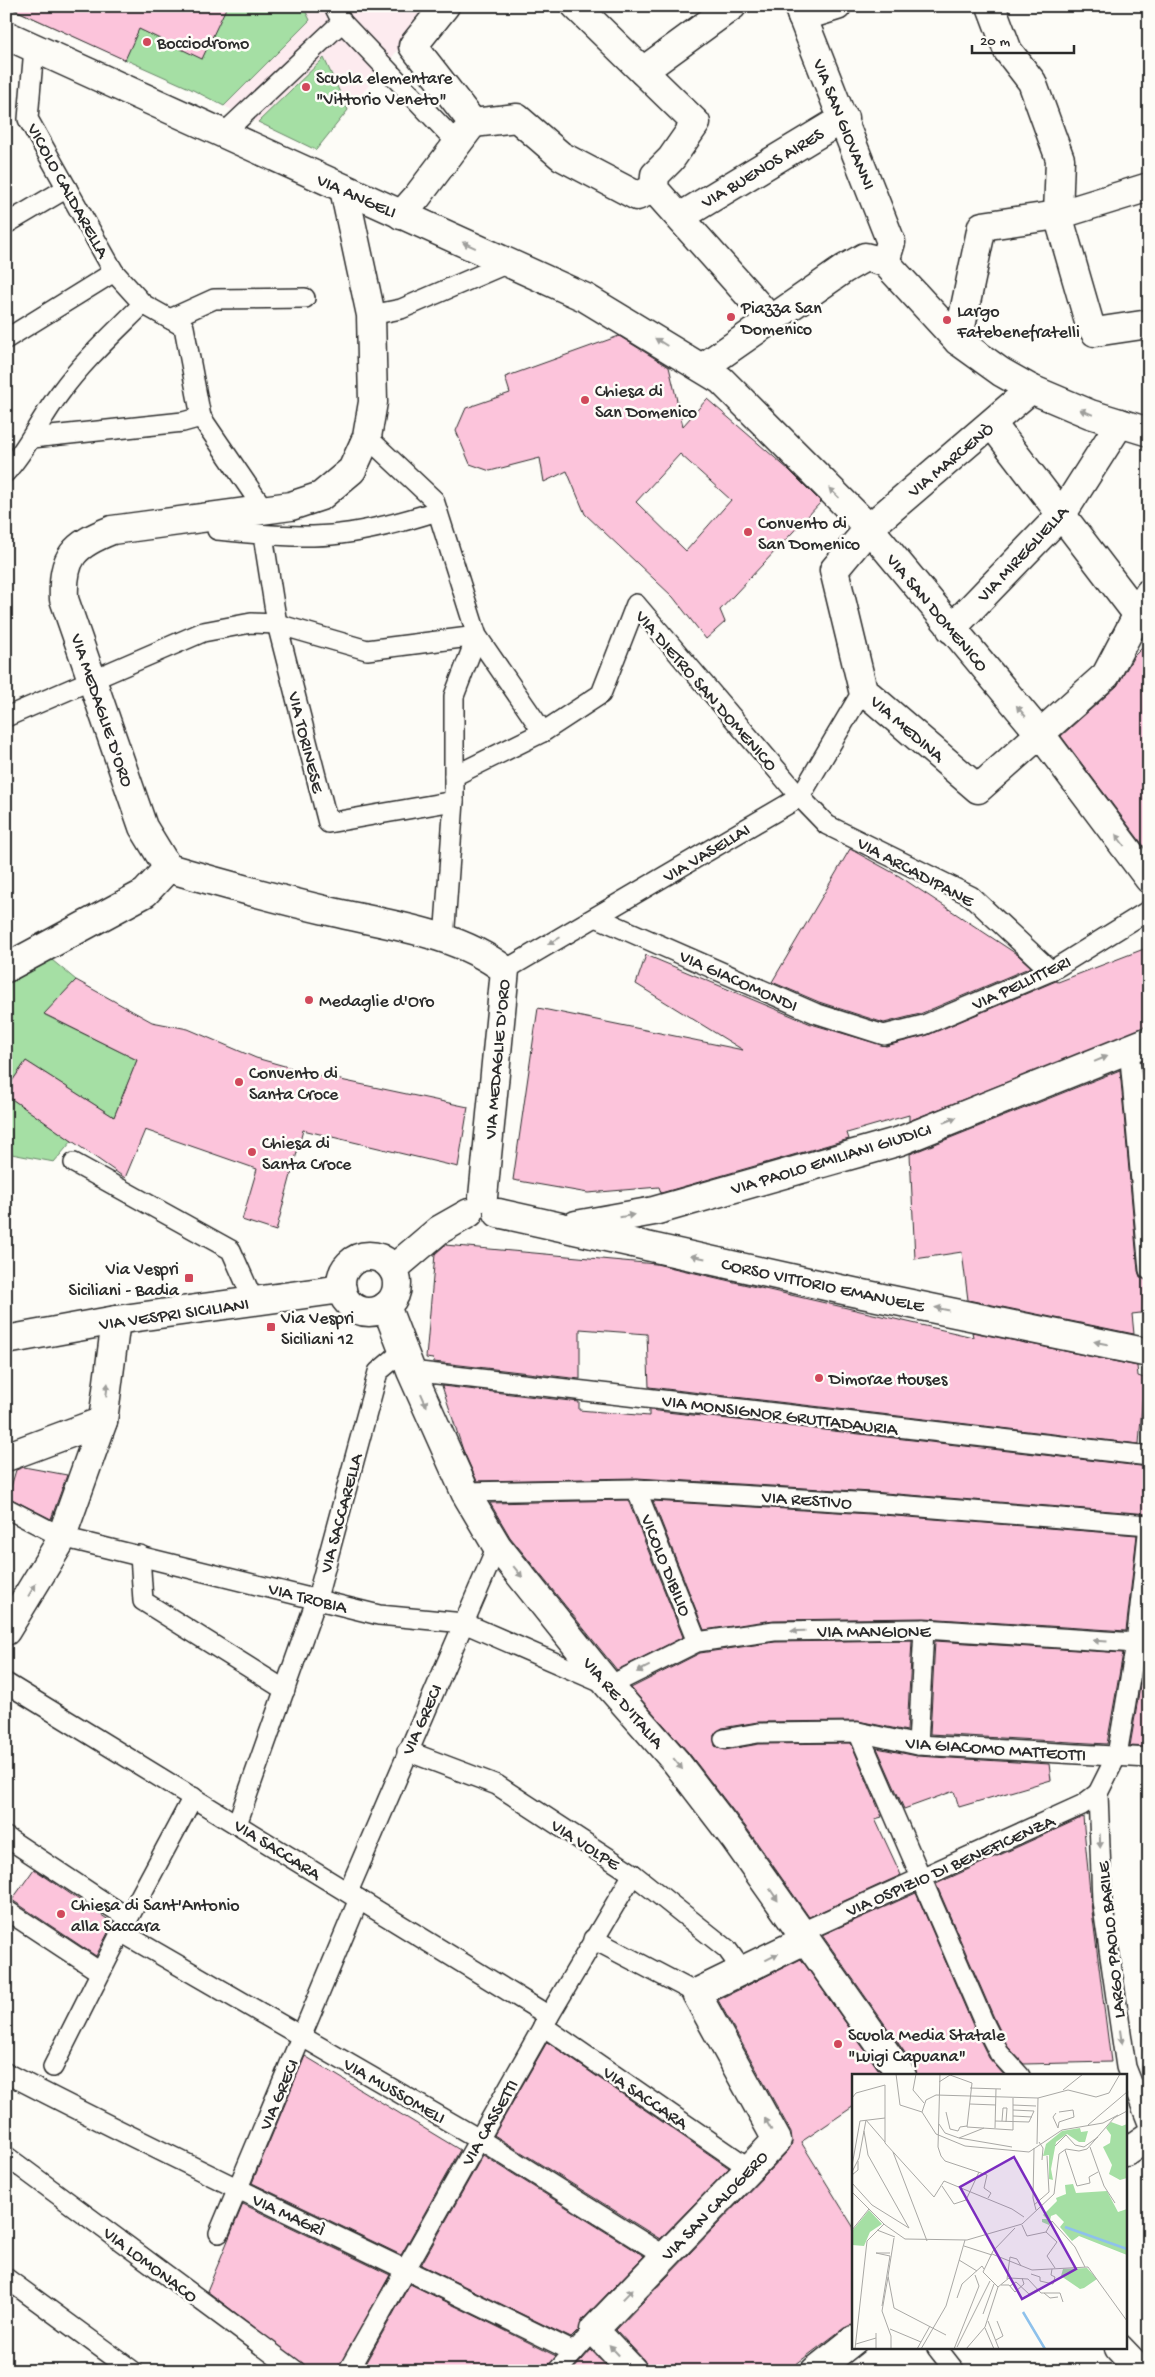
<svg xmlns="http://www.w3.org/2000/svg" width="1155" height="2377" viewBox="0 0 1155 2377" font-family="'Gochi Hand',sans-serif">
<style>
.built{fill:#fdebef}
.green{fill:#a5dfa4;stroke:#688568}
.building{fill:#fcc4db;stroke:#2b2b2b;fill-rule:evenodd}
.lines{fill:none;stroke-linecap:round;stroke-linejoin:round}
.service-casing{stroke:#2b2b2b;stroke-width:22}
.minor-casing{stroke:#2b2b2b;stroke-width:31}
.tertiary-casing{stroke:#2b2b2b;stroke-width:31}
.service{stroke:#fdfcf7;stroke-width:19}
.minor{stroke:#fdfcf7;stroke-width:28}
.tertiary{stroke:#fdfcf7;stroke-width:28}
.oneway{fill:#9e9e9b}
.poi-dot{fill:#d1495b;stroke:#fdfcf7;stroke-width:2}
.labels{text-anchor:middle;stroke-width:5;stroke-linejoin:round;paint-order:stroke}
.poi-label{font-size:18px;fill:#2b2b2b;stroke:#fdfcf7;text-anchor:start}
.street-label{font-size:18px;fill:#2b2b2b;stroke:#fdfcf7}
.inset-river{fill:none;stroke:#8ec1eb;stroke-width:2.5}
.inset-road{fill:none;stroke:#a9a8a5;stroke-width:1}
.view{fill:#7b2cbf;fill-opacity:0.15;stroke:#7b2cbf;stroke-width:2.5}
.inset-edge{fill:none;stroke:#2b2b2b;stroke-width:2.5}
</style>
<rect width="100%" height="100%" fill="#fdfcf7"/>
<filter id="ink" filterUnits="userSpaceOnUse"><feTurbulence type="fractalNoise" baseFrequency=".02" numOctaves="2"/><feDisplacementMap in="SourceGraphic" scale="10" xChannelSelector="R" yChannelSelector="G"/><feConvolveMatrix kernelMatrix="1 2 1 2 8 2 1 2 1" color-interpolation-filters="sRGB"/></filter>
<g filter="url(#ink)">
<polygon class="built" points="303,6 434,6 316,150 224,106 309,20"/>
<g class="green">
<polygon points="6,6 303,6 310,20 224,106 189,88"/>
<polygon points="324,58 348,110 316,150 258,122"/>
<polygon points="52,960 76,980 45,1015 137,1060 114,1117 26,1061 6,1090 6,985"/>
<polygon points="6,1095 72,1141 54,1162 6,1153"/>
</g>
<g class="building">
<polygon points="7,6 227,6 202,59 139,29 125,60"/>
<path d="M619,336L669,367L683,426L707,399L789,470L821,502L720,610L725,622L706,639L673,597L585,514L567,471L544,482L540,458L490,471L470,464L456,431L466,408L510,393L505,377ZM680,454L731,500L686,551L636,502Z"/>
<polygon points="1149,641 1149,853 1061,736 1117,686 1134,656"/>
<polygon points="850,849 899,876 1018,955 1031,967 920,1014 884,1023 819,1002 772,982"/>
<polygon points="1149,947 1149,1026 909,1121 909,1115 847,1133 849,1139 661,1193 659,1187 588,1193 513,1180 538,1008 743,1050 636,984 646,955 811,1024 886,1046 928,1035 1056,981 1058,982"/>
<polygon points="76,980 152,1022 188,1029 256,1058 317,1075 468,1107 458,1167 303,1130 276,1231 242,1220 257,1169 145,1130 125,1178 6,1095 6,1090 26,1061 114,1117 137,1060 44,1014"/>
<polygon points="1149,1058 1149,1142 1141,1061"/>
<polygon points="1120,1070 1138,1271 1140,1277 1149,1281 1149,1312 1132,1314 1134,1334 968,1300 962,1252 915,1259 910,1154"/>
<polygon points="445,1245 656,1264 973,1337 972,1332 1137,1366 1138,1376 1144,1378 1139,1444 649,1387 647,1334 580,1329 580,1379 434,1362 433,1359 426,1358 435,1254"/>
<polygon points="442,1386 579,1402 579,1410 649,1416 649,1410 1149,1467 1149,1514 872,1492 637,1478 477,1481 463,1450"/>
<polygon points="24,1467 67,1475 51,1519 8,1497 16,1470"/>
<polygon points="628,1500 683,1637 617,1670 510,1537 490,1503"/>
<polygon points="653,1501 870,1514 1137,1535 1126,1631 924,1618 774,1620 704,1630"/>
<polygon points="912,1640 907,1731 858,1721 758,1722 722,1728 714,1735 715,1746 725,1750 759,1744 851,1743 882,1817 875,1819 901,1875 809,1917 748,1830 688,1752 631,1688 700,1653 775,1642"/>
<polygon points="935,1641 1123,1653 1107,1744 930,1734"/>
<polygon points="1145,1657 1149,1657 1149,1747 1130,1746"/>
<polygon points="877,1748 917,1756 1049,1764 1051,1780 959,1807 954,1791 904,1809"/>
<polygon points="1083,1817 1091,1903 1111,2062 1024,2064 1008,2047 995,2020 936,1884"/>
<polygon points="34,1869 113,1923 96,1956 12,1900"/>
<polygon points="916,1893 975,2030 989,2058 1005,2076 917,2076 915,2067 822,1935"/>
<polygon points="801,1959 883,2076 854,2076 854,2106 801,2142 854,2228 854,2325 844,2328 787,2371 648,2371 644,2360 616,2330 788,2151 792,2143 791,2132 718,2000"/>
<polygon points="547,2042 729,2168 660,2239 494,2135"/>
<polygon points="305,2056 460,2150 401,2255 252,2183"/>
<polygon points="483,2155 644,2256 583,2319 579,2330 571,2338 421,2265"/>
<polygon points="243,2204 390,2275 337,2371 311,2371 207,2291"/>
<polygon points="410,2284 498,2327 556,2356 546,2371 361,2371"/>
<polygon points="591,2350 611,2371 572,2371"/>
</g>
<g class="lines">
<defs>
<g id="service">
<polyline points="334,6 342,22 458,144"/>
<polyline points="34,48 28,119 114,272 143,304 184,327 201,417"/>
<polyline points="223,134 342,22"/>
<polyline points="6,224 67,188"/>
<polyline points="371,315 401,309 508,263"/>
<polyline points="170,319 214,299 305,298"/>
<polyline points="6,339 114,272"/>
<polyline points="367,437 434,500 477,636 543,732"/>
<polyline points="32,438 183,422 201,417 263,508"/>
<path d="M6,472C28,448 40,419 60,393C84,360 114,333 143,304"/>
<path d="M217,530C257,534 300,539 340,534C373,530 406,521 437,511"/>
<polyline points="263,535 277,624 328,823 454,801"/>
<polyline points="6,717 203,632 251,623 277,624 367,650 477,636 454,696 454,801 444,940"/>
<polyline points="454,776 543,732 601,694 636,604 800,797 827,825 971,896 1051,971"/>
<polyline points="596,917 815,1013 884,1035 924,1025 1051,971 1149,910"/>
<polyline points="505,970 800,797 863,690"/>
<polyline points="1129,1048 1149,1270"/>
<polyline points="74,1163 231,1250 254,1302"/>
<polyline points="411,1371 1149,1456"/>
<polyline points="636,1489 697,1642"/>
<polyline points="465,1492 636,1489 871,1503 1149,1525"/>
<polyline points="6,1508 62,1537 379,1615 464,1623 609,1686 697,1642 774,1631 924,1629 1136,1643 1149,1646"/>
<polyline points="1149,1525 1136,1643 1117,1755 1098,1793 1102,1901 1126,2067 1149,2126"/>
<polyline points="140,1555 143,1601 285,1690"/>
<polyline points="6,1683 549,2016"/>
<polyline points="858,1732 985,2025 999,2053 1020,2076"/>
<polyline points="724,1739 758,1733 858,1732 918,1745 1149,1758"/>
<polyline points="918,1745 924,1629"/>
<polyline points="407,1751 497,1785 633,1874 727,1949 743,1971"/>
<polyline points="237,1824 317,1598 378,1372 403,1351"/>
<polyline points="6,1837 128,1918"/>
<polyline points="348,1892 497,1546"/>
<polyline points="6,1910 100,1972"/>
<polyline points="121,1932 479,2139 665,2256"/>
<polyline points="800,1933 1082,1805 1098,1793"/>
<polyline points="593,1939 696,1993"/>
<polyline points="543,2026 749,2168"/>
<polyline points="53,2067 121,1932 193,1797"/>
<path d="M6,2073C193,2170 385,2258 574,2352"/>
<polyline points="6,2156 296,2371"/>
<polyline points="219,2233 359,1899"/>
<polyline points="6,2278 133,2371"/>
<polyline points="937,2348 955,2371"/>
<polyline points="348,2371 549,2016 633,1874"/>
<polyline points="557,2371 594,2330"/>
</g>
<g id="minor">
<polyline points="576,6 696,123 671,159 655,175 654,189 771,320"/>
<polyline points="798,6 891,242 885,262"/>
<polyline points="991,6 1008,51 1032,82 1060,159 1058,215 1089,322 1095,332 1149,324"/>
<polyline points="802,17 837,6"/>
<polyline points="6,35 586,298 721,380 869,528 1041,735 1149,879"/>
<polyline points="643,71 732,6"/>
<polyline points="473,123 517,118 561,156 637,196 654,189"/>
<path d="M344,189L371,315L373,402L367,437L352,470L321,496L291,506L112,530C74,545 62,556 64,599L143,827L168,868C223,884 278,899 333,912C390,925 458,933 505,970L483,1197"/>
<polyline points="401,215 417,197 473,123 413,46 445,6"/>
<polyline points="680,217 844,118"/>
<polyline points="958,341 982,226 1058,215 1149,187"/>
<polyline points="702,368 844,269 865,257 885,262 958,341 1001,372 1031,389 1090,414 1149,432"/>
<polyline points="1031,389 869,528 834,570 863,690 978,789 1106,675 1149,593"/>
<polyline points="992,424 1138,615"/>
<polyline points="951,629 1062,514 1120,423"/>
<polyline points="6,968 145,893 168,868"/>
<polyline points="386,1306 411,1371 465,1492 497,1546 609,1686 676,1762 735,1839 902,2076"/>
<polyline points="6,1457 103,1421"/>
<polyline points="6,1631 59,1544 103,1421 116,1320"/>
<polyline points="1126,2152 1149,2136"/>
<polyline points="1119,2348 1141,2371"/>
<polyline points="633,2371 594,2330 777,2140 696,1993 805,1940"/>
<polyline points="815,2371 854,2340"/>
</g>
<g id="tertiary">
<polyline points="498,1213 853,1292 1149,1353"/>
<polyline points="576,1225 654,1211 900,1141 1149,1041"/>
<circle cx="369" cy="1284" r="28"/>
<polyline points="393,1269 439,1230 469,1213"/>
<polyline points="6,1340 116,1320 342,1289"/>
</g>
</defs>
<use href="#service" class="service-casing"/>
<use href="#minor" class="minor-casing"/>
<use href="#tertiary" class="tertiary-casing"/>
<use href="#service" class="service"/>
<use href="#minor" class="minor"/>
<use href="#tertiary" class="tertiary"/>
</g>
<defs><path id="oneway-solid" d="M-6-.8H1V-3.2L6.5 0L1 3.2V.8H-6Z" transform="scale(1.25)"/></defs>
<g class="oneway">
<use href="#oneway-solid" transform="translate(469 245) rotate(-156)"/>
<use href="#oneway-solid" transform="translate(661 342) rotate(-148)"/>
<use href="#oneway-solid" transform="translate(1086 412) rotate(-158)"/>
<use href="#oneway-solid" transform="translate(834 493) rotate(-135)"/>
<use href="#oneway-solid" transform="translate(1021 711) rotate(-130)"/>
<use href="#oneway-solid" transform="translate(1120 840) rotate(-127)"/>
<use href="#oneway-solid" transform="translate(554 941) rotate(150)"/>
<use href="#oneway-solid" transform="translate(1101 1059) rotate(-22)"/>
<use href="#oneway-solid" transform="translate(950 1120) rotate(-22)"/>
<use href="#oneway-solid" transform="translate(627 1216) rotate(-10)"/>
<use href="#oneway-solid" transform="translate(698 1257) rotate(-168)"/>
<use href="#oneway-solid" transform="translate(942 1309) rotate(-168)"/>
<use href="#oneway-solid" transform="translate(1101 1343) rotate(-168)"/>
<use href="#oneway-solid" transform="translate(107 1390) rotate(-83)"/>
<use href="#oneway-solid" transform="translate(424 1400) rotate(66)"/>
<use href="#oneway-solid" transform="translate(518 1572) rotate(51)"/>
<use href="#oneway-solid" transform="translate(32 1590) rotate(-59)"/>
<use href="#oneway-solid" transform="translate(798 1631) rotate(179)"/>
<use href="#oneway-solid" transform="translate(1100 1641) rotate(-176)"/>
<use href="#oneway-solid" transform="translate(643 1669) rotate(153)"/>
<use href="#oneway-solid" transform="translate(678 1764) rotate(51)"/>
<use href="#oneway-solid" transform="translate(1100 1841) rotate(88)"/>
<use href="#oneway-solid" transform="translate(774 1895) rotate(56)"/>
<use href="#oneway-solid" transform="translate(772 1957) rotate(-27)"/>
<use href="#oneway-solid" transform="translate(1121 2037) rotate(82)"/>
<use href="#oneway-solid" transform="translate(768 2124) rotate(-119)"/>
<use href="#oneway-solid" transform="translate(628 2294) rotate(-46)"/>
<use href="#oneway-solid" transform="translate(614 2350) rotate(-133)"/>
</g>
</g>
<g class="poi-dot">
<circle cx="147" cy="42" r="5"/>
<circle cx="306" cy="87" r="5"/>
<circle cx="731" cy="317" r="5"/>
<circle cx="947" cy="320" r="5"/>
<circle cx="585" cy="400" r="5"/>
<circle cx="748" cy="532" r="5"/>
<circle cx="309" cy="1000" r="5"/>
<circle cx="239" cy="1082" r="5"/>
<circle cx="252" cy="1152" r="5"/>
<rect x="184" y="1273" width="10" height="10" rx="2.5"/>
<rect x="266" y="1322" width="10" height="10" rx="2.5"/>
<circle cx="819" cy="1378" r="5"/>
<circle cx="61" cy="1914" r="5"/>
<circle cx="838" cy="2044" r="5"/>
</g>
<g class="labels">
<g class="poi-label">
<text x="157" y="48">Bocciodromo</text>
<text x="316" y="83">Scuola elementare<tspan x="316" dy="21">"Vittorio Veneto"</tspan></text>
<text x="741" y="313">Piazza San<tspan x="741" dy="21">Domenico</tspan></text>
<text x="957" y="316">Largo<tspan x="957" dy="21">Fatebenefratelli</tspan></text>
<text x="595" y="396">Chiesa di<tspan x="595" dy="21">San Domenico</tspan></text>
<text x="758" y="528">Convento di<tspan x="758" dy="21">San Domenico</tspan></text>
<text x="319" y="1006">Medaglie d'Oro</text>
<text x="249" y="1078">Convento di<tspan x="249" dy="21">Santa Croce</tspan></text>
<text x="262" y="1148">Chiesa di<tspan x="262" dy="21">Santa Croce</tspan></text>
<text x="179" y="1274" text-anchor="end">Via Vespri<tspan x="179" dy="21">Siciliani - Badia</tspan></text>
<text x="281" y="1323">Via Vespri<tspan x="281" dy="21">Siciliani 12</tspan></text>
<text x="829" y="1384">Dimorae Houses</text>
<text x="71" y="1910">Chiesa di Sant'Antonio<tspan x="71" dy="21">alla Saccara</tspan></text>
<text x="848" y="2040">Scuola Media Statale<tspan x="848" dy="21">"Luigi Capuana"</tspan></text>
</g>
<g class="street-label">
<text transform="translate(845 124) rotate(68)" y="6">VIA SAN GIOVANNI</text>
<text transform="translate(762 167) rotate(-31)" y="6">VIA BUENOS AIRES</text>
<text transform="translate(69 190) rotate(61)" y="6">VICOLO CALDARELLA</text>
<text transform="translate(357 195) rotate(24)" y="6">VIA ANGELI</text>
<text transform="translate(950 459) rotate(-40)" y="6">VIA MARCENÒ</text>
<text transform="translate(1022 553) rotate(-47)" y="6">VIA MIREGLIELLA</text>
<text transform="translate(938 612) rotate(50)" y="6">VIA SAN DOMENICO</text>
<text transform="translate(707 690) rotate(49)" y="6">VIA DIETRO SAN DOMENICO</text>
<text transform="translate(103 710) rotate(71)" y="6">VIA MEDAGLIE D'ORO</text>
<text transform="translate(908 728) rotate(41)" y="6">VIA MEDINA</text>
<text transform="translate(307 742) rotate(76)" y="6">VIA TORINESE</text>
<text transform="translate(706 852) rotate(-31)" y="6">VIA VASELLAI</text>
<text transform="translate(916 871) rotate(28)" y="6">VIA ARCADIPANE</text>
<text transform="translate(739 980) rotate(24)" y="6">VIA GIACOMONDI</text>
<text transform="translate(1021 982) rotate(-25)" y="6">VIA PELLITTERI</text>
<text transform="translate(496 1059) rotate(-85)" y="6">VIA MEDAGLIE D'ORO</text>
<text transform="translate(831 1158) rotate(-17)" y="6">VIA PAOLO EMILIANI GIUDICI</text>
<text transform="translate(823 1284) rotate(12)" y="6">CORSO VITTORIO EMANUELE</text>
<text transform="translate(174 1313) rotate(-8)" y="6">VIA VESPRI SICILIANI</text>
<text transform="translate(780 1414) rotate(7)" y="6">VIA MONSIGNOR GRUTTADAURIA</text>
<text transform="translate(807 1499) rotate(4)" y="6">VIA RESTIVO</text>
<text transform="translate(340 1513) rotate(-75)" y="6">VIA SACCARELLA</text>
<text transform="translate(667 1565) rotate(68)" y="6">VICOLO DIBILIO</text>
<text transform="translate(308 1597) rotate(14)" y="6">VIA TROBIA</text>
<text x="874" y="1637">VIA MANGIONE</text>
<text transform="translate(624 1702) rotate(49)" y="6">VIA RE D'ITALIA</text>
<text transform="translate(421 1719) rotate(-66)" y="6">VIA GRECI</text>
<text transform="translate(996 1748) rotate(4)" y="6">VIA GIACOMO MATTEOTTI</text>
<text transform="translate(586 1844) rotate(33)" y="6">VIA VOLPE</text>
<text transform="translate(278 1849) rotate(32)" y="6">VIA SACCARA</text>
<text transform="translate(950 1865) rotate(-24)" y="6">VIA OSPIZIO DI BENEFICENZA</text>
<text transform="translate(1110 1940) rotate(-96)" y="6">LARGO PAOLO BARILE</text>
<text transform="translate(395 2090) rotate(30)" y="6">VIA MUSSOMELI</text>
<text transform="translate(278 2094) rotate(-67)" y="6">VIA GRECI</text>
<text transform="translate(646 2097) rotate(34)" y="6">VIA SACCARA</text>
<text transform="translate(489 2122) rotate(-60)" y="6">VIA CASSETTI</text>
<text transform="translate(714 2205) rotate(-46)" y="6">VIA SAN CALOGERO</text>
<text transform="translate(289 2214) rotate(25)" y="6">VIA MAGRÌ</text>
<text transform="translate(151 2264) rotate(37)" y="6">VIA LOMONACO</text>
</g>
</g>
<g transform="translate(852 2074)">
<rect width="275" height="275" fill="#fdfcf7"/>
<path d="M259,48L270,52L275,50V104L268,106L257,100L260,91L251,73L258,69L259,61L254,54ZM228,54L229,58L236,57L233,68H227L215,60L204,68L199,95L201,106L197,105V81L191,82L194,70L210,57ZM221,110L224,119L255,117L266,138L275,135V181L227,162L220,167L208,153L212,148L204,140L199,142L197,151L190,148V145H195L191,141L205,127L204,124L214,120L213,111ZM17,136L30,150L18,158L12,172L0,171V157ZM235,194L245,205L232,214L228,215L209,202L211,195Z" fill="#a5dfa4"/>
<path class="inset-river" d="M213,153L275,175M171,238L193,275"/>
<path class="inset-road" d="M44,0L48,31L70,38L84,60L113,72L177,78L210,56L251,49L266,41M64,0L61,16L72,29M88,0L86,73L89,82L93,87L135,101L132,114L139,119L136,124M87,8L98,1L120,9L115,53L161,56V24M118,14L149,15M211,16L231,0M0,24L4,19L33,11V69M118,30L144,31M161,31L184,32M70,38L74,26L84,21L186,24L216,16L244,23L257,19L268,0M94,38L98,55L106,57L108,53L115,52M204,39L201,43L206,54M161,42L180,43M14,46L33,68M143,47L177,48L182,37L161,36M150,47L151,34H155L154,48M87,50L93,59L107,64L132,54M236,51L275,18M143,54L144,15M206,54L207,48L222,43L221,36L207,38M12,57L16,81L57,154M107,64L160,73M187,68L191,74L190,86M33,69L82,123L92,107L160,135L172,143M185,70L186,24M203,72L214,61L223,71L232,73L246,63M238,73L252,112L263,129M182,74L181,124L184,136M213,76L225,112L238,109L237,103L246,98M41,78L75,167M207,80L214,75L227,77L235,75L262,44L275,37M0,92L8,47L33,44M0,98L7,84L14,46M0,101L6,96V87M0,109L20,131L57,154M90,112L102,130L114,126L127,98M0,118L33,151L53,165L115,166L170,150L202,120L207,80M182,131L197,118L195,82M170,151L175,162L194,158L205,168L195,182L203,194M0,156L17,135M25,156L43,163M194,158L200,147L223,173L233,193M42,164L36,202L42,234L94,261M112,172L140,181M140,180L180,196L236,193L275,247M38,182L24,179H38M107,186L125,197M179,200L188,203V207L201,210L203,203L199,201L200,195M36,203L30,237L39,262V275M155,205L158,183L165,185L169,192M176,205L189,219H208L211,228M149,211H157L163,218L172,210L170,204M158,212L164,208L177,220L186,215M146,213L131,198L141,177L163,154M192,219L198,224L206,223M105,224L110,210L130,192L132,195M30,232L38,182M131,240L142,210M136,247L147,275M133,254L142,275M38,255L69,268M24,259V275M144,266L151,262L145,247M4,270L24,264M105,273L138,207M3,275L15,167L32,150M65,275L78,252M69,275L94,232L113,166M102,275L127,212L123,201M114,275L133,253L146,213L157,204L176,205"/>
<path class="view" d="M162,83L224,195L170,225L108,113Z"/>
<rect width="275" height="275" class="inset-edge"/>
</g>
<rect width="1155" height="2377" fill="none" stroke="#fdfcf7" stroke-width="25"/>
<rect x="12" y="12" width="1130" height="2352" fill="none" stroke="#2b2b2b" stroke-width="2" filter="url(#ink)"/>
<path d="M972 45v8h102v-8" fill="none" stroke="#2b2b2b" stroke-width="2.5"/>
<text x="980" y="45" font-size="15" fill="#2b2b2b" stroke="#fdfcf7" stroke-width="4" paint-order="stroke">20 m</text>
</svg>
